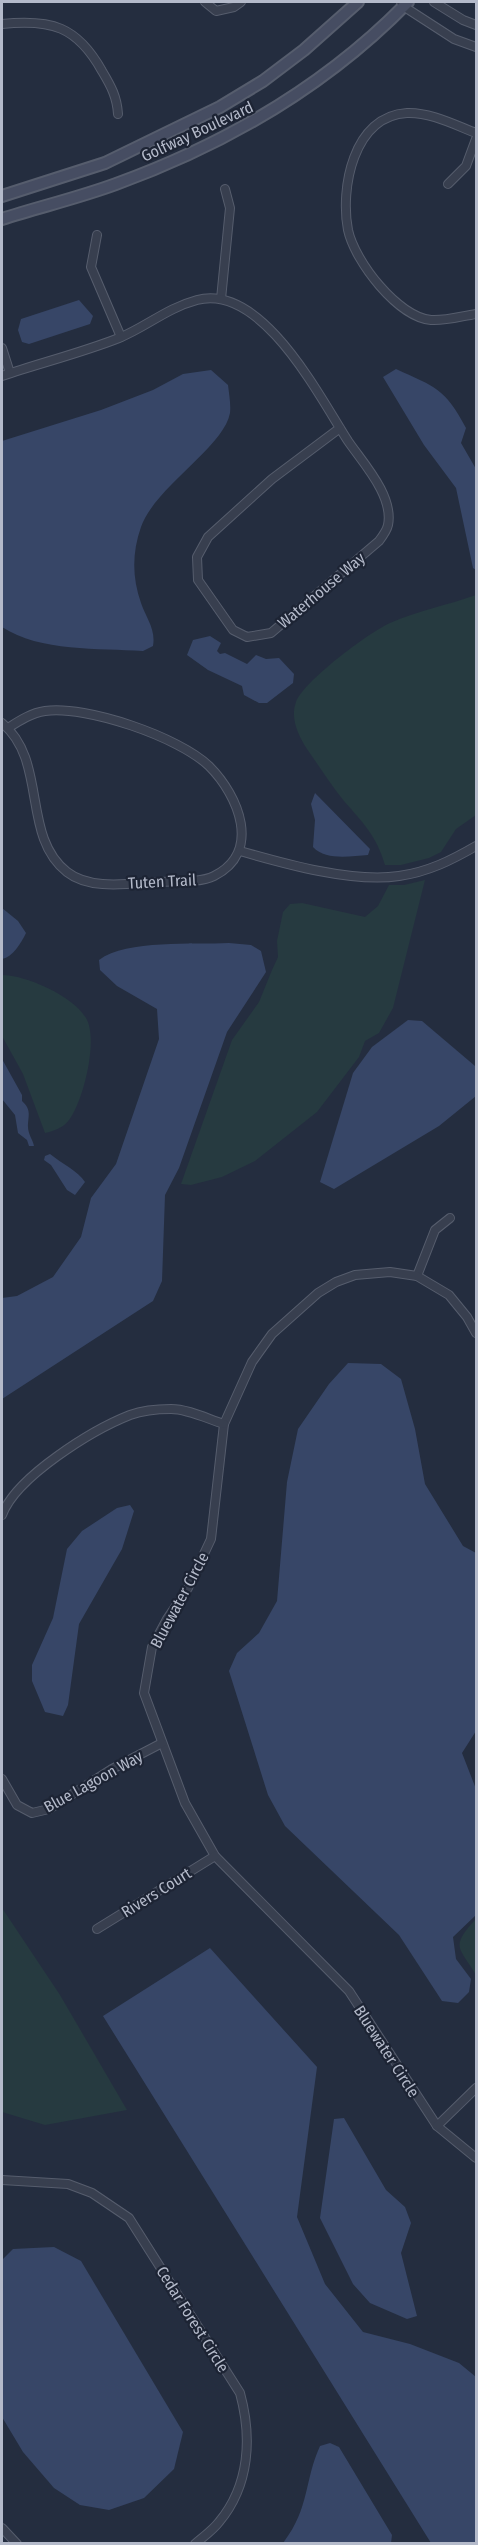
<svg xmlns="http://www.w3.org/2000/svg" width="478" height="2545" viewBox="0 0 478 2545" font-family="'Fira Sans Condensed',sans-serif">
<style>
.green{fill:#263a40}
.water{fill:#374667}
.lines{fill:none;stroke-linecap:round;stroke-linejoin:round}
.street-casing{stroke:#565d6d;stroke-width:10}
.secondary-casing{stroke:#565d6d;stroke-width:14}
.street{stroke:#383f4f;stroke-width:8}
.secondary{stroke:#464d62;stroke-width:10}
.labels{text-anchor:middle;stroke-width:4.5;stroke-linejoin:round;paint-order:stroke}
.street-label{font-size:16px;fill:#b4baca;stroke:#1d2434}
</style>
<rect width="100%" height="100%" fill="#242d3f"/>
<g class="green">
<path d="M476,595V815L456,829L441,852L429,858L401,865H385C376,835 364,824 344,801C331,785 319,766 307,749C298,735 290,718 296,702C304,681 368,633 390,623C417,611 448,605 476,595Z"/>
<polygon points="425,880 393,1008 379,1033 365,1041 359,1057 317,1112 255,1161 222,1177 191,1185 181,1184 232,1040 259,1002 272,970 278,957 277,941 283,912 290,904 302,903 365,917 378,906 389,885 404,885"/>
<path d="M2,975C26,975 73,996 86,1018C99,1039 83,1102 69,1120C63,1128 54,1131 45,1133L23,1074L2,1036Z"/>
<polygon points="2,1908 60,1995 127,2110 45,2125 2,2112"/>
<path d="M476,1919V1975C460,1947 449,1948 476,1919Z"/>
</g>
<g class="water">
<polygon points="79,300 93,316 90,324 29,344 22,342 18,330 21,319"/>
<path d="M396,369C435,387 445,388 466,428L461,443L476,469V570L473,568L456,488L424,445L383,377Z"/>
<path d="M211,370L228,385C229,394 231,404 230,413C224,447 155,487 141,527C132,552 132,578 141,603C146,618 156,629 153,646L143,651C99,648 40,652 2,627V441L101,410L153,390L183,374Z"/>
<polygon points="210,636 221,643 217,651 220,654 225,653 247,664 256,655 266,659 279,658 294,674 293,683 267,703 259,703 244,695 242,686 208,670 187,655 193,640"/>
<path d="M315,793L370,849L368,855C351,856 326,861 313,847L315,820L311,804Z"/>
<path d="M2,908L18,921L26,933C21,943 13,957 2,959Z"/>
<path d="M229,943L251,945L261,951L266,972L227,1032L179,1168L165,1195L162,1281L153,1301L2,1399V1298L17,1296L53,1277L81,1237L91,1198L116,1164L159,1039L157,1009L117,986L100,970L99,960C127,939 194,945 229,943Z"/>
<polygon points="408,1020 422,1021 475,1066 476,1096 439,1126 334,1189 320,1182 353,1073 372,1047"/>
<path d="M2,1059L22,1095V1101C32,1110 28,1116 28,1127C28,1134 33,1140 34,1146H29L27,1140L18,1133L15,1115L2,1099Z"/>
<path d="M50,1154C61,1163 78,1171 85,1182L75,1195L67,1190L51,1165L44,1160L45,1156Z"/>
<polygon points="348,1363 381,1364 401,1379 415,1429 425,1484 463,1546 476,1553 476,1731 462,1753 476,1789 476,1915 453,1937 456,1959 471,1979 469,1992 458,2003 442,2001 399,1935 285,1826 268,1795 229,1671 237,1653 259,1633 277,1601 287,1482 298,1429 329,1384"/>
<polygon points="130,1505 134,1511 122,1549 79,1624 68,1705 63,1716 45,1712 32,1681 32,1665 53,1618 67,1549 82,1531 117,1508"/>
<polygon points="210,1948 317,2067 297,2217 325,2284 363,2332 410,2344 459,2363 476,2377 476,2543 431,2543 103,2016"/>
<polygon points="344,2118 386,2190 405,2207 411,2223 401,2253 417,2316 407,2319 370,2303 353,2284 320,2218 334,2119"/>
<polygon points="54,2247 81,2261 183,2432 174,2469 144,2498 109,2510 80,2505 54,2488 23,2452 2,2417 2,2260 13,2249"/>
<path d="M330,2443L339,2447L392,2535L391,2543H283C310,2508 304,2481 320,2446Z"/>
</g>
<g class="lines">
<defs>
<g id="street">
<polyline points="205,2 216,11 234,7 241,2"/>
<polyline points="401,2 403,6 454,39 476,47"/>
<polyline points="434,2 463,20 476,25"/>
<path d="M2,24C51,19 77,26 102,71C111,86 117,97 118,114"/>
<path d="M476,133C455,125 430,112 407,113C353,116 340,189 348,230C355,262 398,317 431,320C446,321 462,316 476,314"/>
<polyline points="448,184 466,166 476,139"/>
<polyline points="97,235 91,267 121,337"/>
<polyline points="221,299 230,208 225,189"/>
<polyline points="2,348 10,373"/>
<path d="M2,376C40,363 81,353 119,338C146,327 167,308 197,300C262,283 319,396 348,441C363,463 394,496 388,525C387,530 382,537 379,541L271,633L247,637L233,630L198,580L197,557L208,537L272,479L340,428"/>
<path d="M2,723C48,761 21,836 67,872C91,891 132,883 160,882C176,881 200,883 214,876C262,852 239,796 209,766C179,737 86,705 45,711C31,713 19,721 8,728"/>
<path d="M240,851C285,864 353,883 399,876C428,872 452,860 476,846"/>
<polyline points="417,1276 435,1230 450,1218"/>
<polyline points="476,1333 467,1317 449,1295 417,1276 390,1272 355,1275 336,1282 318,1293 272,1334 252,1362 224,1424 211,1539 188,1588 167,1619 152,1647 144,1693 185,1803 215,1856 349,1991 437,2126 476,2158"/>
<path d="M2,1515C16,1477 92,1430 130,1415C141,1411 159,1409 171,1409C188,1409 208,1419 224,1424"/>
<polyline points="2,1779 17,1805 32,1813 49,1809 112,1769 162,1743"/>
<polyline points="97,1929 215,1856"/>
<polyline points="437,2126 476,2088"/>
<path d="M2,2180L68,2184L92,2193L129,2218L240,2393C252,2437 250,2485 219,2522C213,2530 203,2537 195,2544"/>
<polyline points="2,2528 17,2544"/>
</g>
<g id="secondary">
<polyline points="2,196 105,163 220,107 263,81 304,50 358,2"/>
<path d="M2,219C39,207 78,198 116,184C226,144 325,87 408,2"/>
</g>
</defs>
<use href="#street" class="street-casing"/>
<use href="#secondary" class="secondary-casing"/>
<use href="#street" class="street"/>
<use href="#secondary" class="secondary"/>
</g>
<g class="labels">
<g class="street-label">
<text transform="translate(197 131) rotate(-25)" y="6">Golfway Boulevard</text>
<text transform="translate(321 590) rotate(-40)" y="6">Waterhouse Way</text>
<text transform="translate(162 881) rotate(-3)" y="6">Tuten Trail</text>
<text transform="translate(179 1600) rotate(-62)" y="6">Bluewater Circle</text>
<text transform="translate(93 1781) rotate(-29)" y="6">Blue Lagoon Way</text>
<text transform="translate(156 1892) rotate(-32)" y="6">Rivers Court</text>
<text transform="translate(387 2051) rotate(57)" y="6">Bluewater Circle</text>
<text transform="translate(193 2319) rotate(58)" y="6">Cedar Forest Circle</text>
</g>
</g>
<rect width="478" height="2545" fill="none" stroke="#b4baca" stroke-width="6"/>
</svg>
